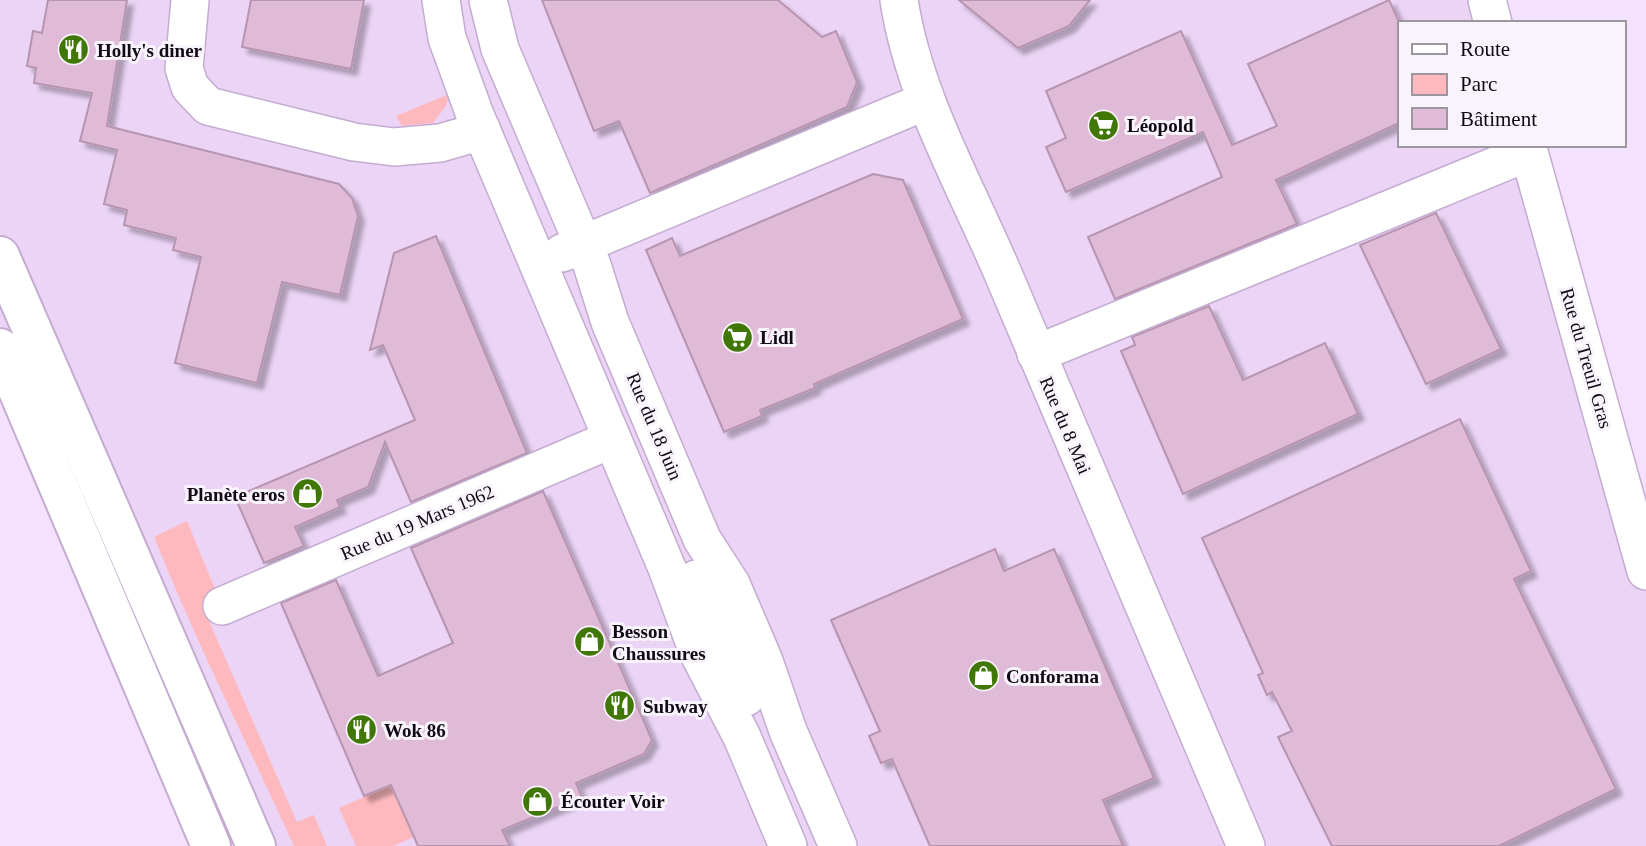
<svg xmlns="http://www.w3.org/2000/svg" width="1646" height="846" viewBox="0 0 1646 846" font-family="'Times New Roman',serif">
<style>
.built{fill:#ebd4f6}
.green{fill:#feb9be}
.building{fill:#dfbbd7;stroke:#b794af;stroke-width:2;filter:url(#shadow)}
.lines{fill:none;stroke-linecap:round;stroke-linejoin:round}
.minor-casing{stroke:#c3acd0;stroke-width:40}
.highway-casing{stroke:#c3acd0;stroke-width:42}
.minor{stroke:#fff;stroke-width:37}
.highway{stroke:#fff;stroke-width:38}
.labels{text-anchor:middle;stroke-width:6;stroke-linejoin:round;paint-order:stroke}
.poi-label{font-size:19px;font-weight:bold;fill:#110915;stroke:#f9f4fb;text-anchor:start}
.street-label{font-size:19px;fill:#110915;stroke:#f9f4fb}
</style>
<defs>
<filter id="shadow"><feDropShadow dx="6" dy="6" stdDeviation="2" flood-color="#0004"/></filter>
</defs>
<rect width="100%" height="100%" fill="#f4e1fe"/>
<polygon class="built" points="0,0 1487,0 1493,23 1399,23 1399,145 1527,145 1646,571 1646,846 236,846 0,324"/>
<g class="green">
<polygon points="449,94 446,106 433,123 402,126 396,116"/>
<path d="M187,521L218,596L202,605L297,822L314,815L327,846H294C247,743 196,642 154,537Z"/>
<polygon points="391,785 414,837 393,846 356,846 339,808"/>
</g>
<g class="building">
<polygon points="48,0 127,0 107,126 339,184 352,198 358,216 340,295 282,282 257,383 175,363 201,257 173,250 176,238 124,225 127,210 104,204 117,150 80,141 92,93 34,83 36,68 27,66 33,31 42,33"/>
<polygon points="251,0 364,0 351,69 242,47"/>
<polygon points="542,0 778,0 822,37 836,31 857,82 847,107 650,193 619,121 594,131"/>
<polygon points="959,0 1090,0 1069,26 1018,48"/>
<polygon points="1389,0 1399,22 1399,123 1276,180 1297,224 1115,299 1088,237 1222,177 1203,132 1066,192 1046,147 1066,138 1046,91 1181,31 1232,145 1277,126 1248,64"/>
<polygon points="873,174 903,180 963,319 814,384 815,388 760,410 762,416 724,432 646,250 672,238 680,256"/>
<polygon points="1436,213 1501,349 1426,384 1360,245"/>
<polygon points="436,236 527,453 411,502 385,442 368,487 337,500 340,507 295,527 304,546 264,563 235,497 415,420 383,345 370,350 394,253"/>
<polygon points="1209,306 1243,380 1325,343 1358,414 1183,494 1121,351 1135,345 1132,337"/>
<polygon points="1460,419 1531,571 1514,579 1616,789 1499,846 1332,846 1278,737 1292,731 1272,692 1267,695 1258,675 1263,673 1202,538"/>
<polygon points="543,491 652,740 644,754 576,783 582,797 502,830 510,846 418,846 391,785 364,796 281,603 336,580 378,676 453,643 411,548"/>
<polygon points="995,549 1004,571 1054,549 1154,778 1103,800 1123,846 930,846 892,759 881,763 869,736 880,731 831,620"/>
</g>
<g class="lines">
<defs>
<g id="minor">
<polyline points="190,0 184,68 190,87 208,106 354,142 394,147 440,143 482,131"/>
<polyline points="441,0 447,38 475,115 667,568 698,652 742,737 788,846"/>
<polyline points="488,0 500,49 592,265 610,322 702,539 731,584 764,661 788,731 838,846"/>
<path d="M899,0C914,98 966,186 1004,276C1084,466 1165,656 1246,846"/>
<polyline points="1487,0 1493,23"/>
<polyline points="1527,145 1646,571"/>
<polyline points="562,253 926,101"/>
<polyline points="1036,354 1529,152"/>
<polyline points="696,579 746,697"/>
<polyline points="222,606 612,439"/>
</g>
<g id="highway">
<polyline points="0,256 256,846"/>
<polyline points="0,348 211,846"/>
</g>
</defs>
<use href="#minor" class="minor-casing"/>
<use href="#highway" class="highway-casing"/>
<use href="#minor" class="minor"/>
<use href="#highway" class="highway"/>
</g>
<defs>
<symbol id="restaurant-disc" viewBox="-11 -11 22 22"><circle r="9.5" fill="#407706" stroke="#f9f4fb"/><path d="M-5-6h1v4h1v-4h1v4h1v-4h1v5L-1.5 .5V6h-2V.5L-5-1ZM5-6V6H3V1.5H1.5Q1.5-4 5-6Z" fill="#fff"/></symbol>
<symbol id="supermarket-disc" viewBox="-11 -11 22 22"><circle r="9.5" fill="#407706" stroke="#f9f4fb"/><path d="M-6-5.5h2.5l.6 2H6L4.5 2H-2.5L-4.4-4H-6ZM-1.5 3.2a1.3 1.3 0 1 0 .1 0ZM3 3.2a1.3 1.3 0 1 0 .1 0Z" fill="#fff"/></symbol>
<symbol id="shop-disc" viewBox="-11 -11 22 22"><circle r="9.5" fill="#407706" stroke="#f9f4fb"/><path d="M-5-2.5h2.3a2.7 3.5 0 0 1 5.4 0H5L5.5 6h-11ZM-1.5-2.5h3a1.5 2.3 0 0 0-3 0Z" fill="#fff"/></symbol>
</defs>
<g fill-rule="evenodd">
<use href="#restaurant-disc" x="56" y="32" width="35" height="35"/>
<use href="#supermarket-disc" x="1086" y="108" width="35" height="35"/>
<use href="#supermarket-disc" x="720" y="320" width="35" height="35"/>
<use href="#shop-disc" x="290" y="476" width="35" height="35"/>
<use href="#shop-disc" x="572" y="624" width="35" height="35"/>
<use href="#shop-disc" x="966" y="658" width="35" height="35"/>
<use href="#restaurant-disc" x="602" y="688" width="35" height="35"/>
<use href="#restaurant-disc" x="344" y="712" width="35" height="35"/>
<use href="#shop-disc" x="520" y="784" width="35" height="35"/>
</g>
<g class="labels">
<g class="poi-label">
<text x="97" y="57">Holly's diner</text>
<text x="1127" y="132">Léopold</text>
<text x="760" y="344">Lidl</text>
<text x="285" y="501" text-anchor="end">Planète eros</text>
<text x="612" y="638">Besson<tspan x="612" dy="22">Chaussures</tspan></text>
<text x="1006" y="683">Conforama</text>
<text x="643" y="713">Subway</text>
<text x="384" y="737">Wok 86</text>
<text x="561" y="808">Écouter Voir</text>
</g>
<g class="street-label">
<text transform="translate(1587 358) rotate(74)" y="7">Rue du Treuil Gras</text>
<text transform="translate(1066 425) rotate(67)" y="7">Rue du 8 Mai</text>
<text transform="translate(655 426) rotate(67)" y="7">Rue du 18 Juin</text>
<text transform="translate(417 522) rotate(-23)" y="7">Rue du 19 Mars 1962</text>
</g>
</g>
<rect x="1398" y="21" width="228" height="126" fill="#f9f4fb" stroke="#9c969f" stroke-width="2"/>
<rect x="1412" y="44" width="35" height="10" fill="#ffffff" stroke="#9c969f" stroke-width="2"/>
<text x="1460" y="56" font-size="21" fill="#110915">Route</text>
<rect x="1412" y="74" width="35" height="21" fill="#feb9be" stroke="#9c969f" stroke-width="2"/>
<text x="1460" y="91" font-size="21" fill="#110915">Parc</text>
<rect x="1412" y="108" width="35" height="21" fill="#dfbbd7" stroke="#9c969f" stroke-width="2"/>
<text x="1460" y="126" font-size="21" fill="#110915">Bâtiment</text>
</svg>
